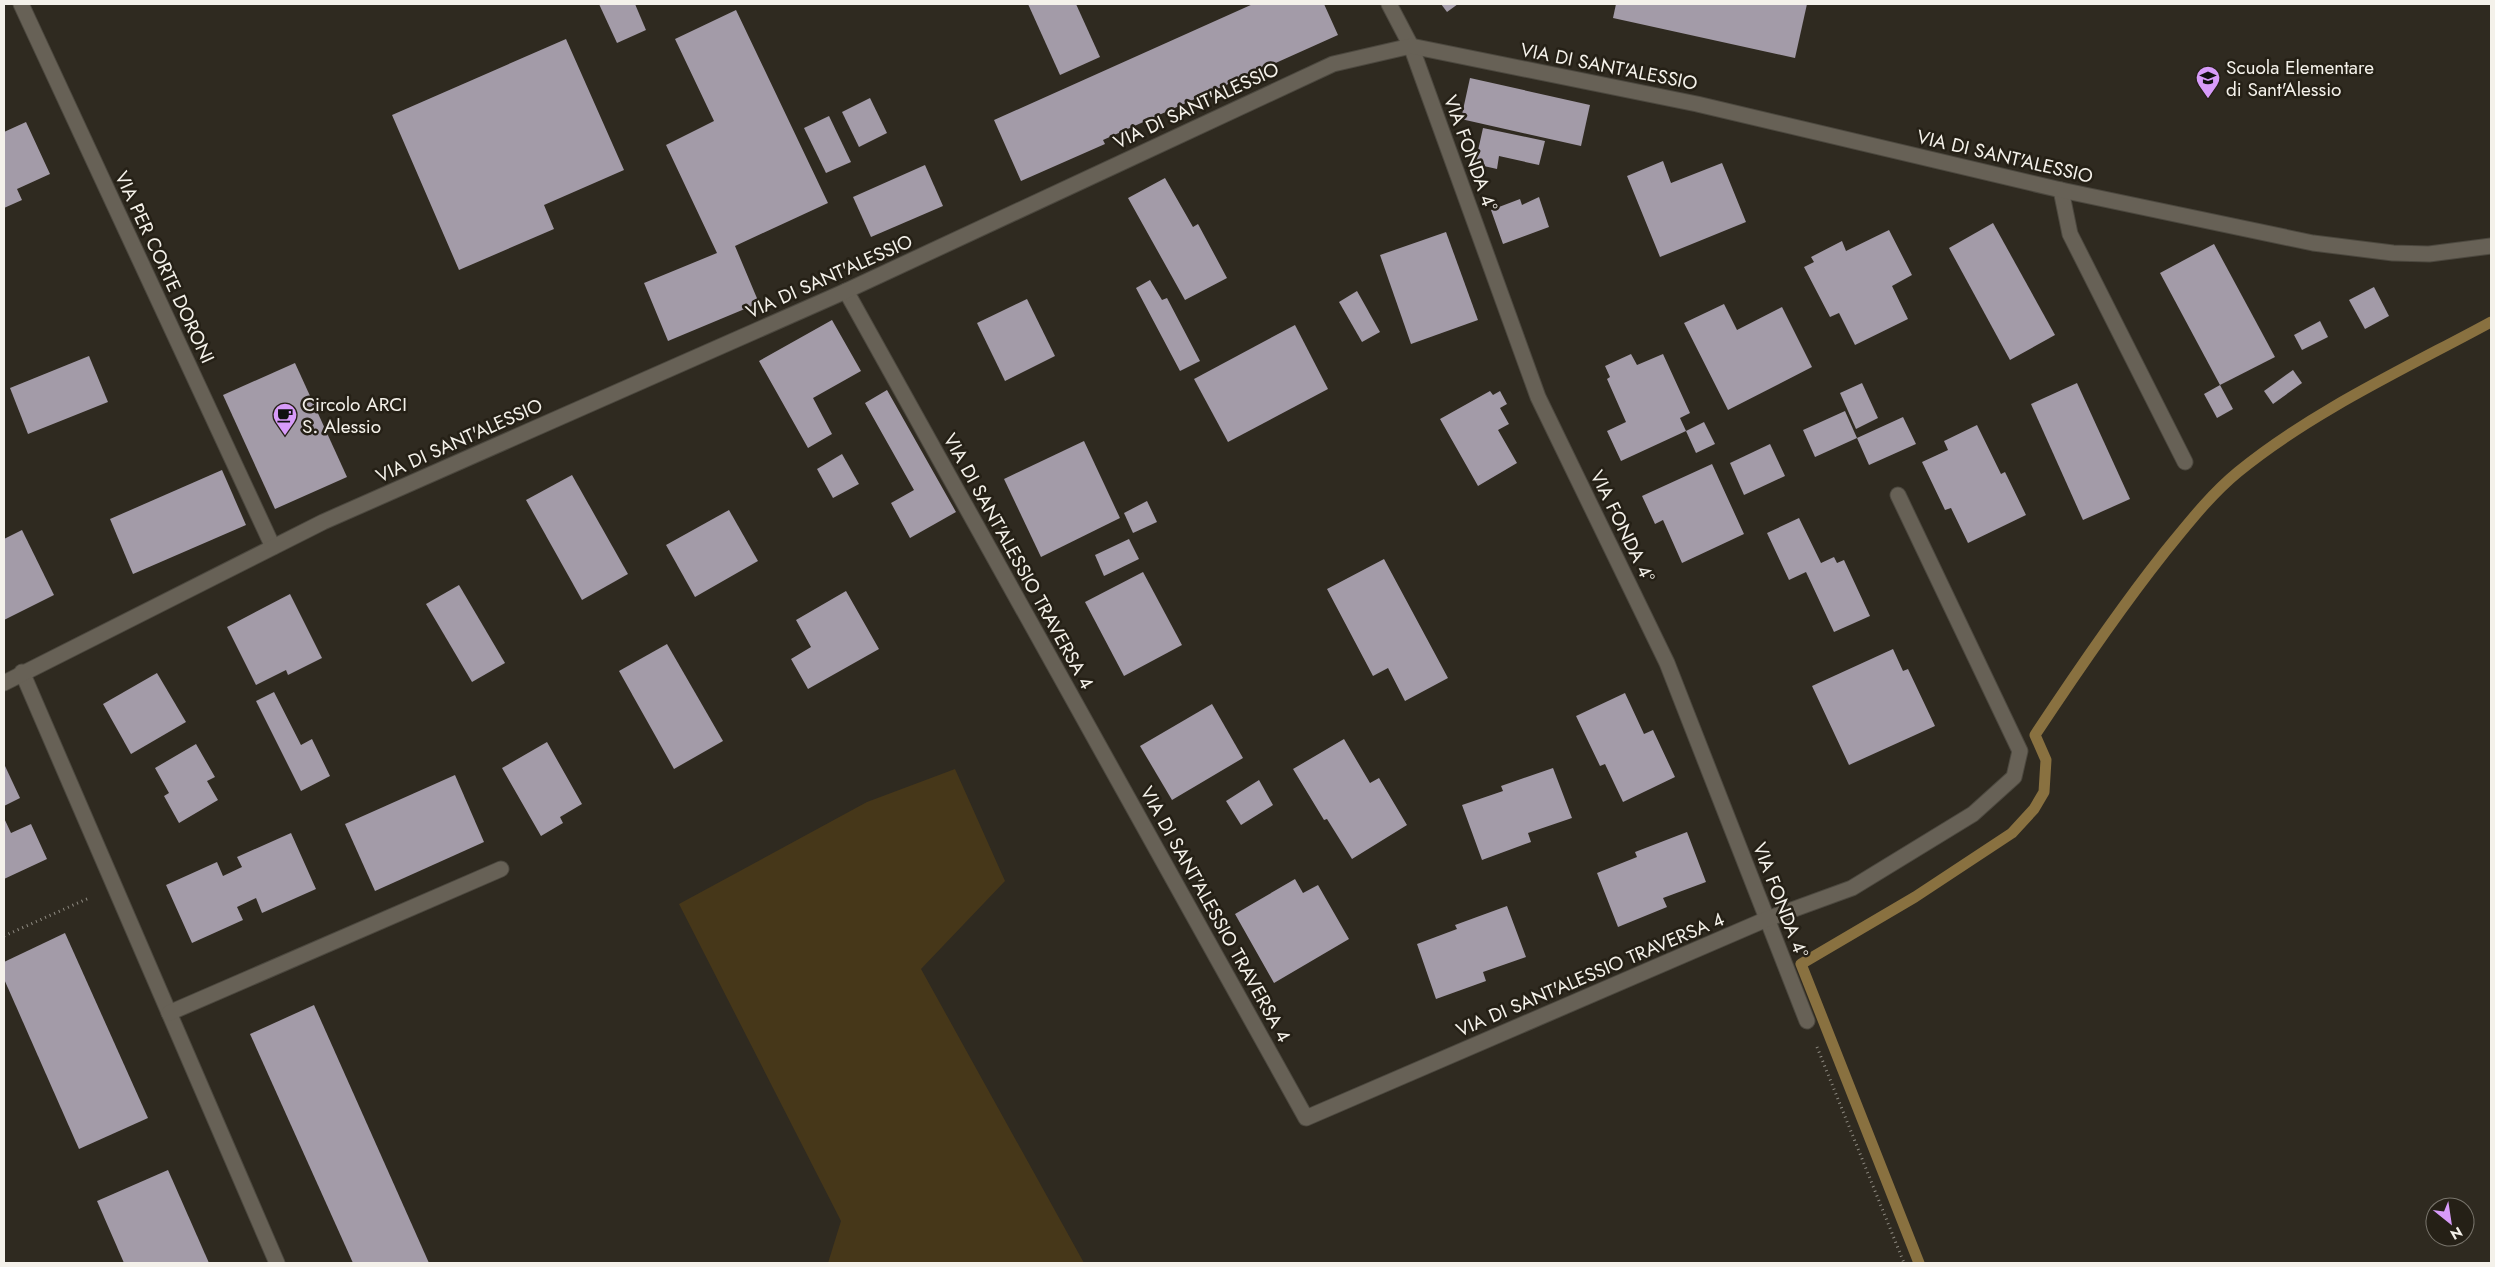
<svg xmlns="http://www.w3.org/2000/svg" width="2495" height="1267" viewBox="0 0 2495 1267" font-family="Jost,sans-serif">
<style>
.green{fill:#463719}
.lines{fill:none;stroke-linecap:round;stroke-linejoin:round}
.stream{stroke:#897140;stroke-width:11}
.building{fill:#a39ba8}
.street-casing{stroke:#4c483f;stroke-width:17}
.secondary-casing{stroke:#4c483f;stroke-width:17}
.path{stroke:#8f8b82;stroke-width:3;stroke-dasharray:1 4;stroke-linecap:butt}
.street{stroke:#676156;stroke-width:15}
.secondary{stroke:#676156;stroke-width:15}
.labels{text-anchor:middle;stroke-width:5;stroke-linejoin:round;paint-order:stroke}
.street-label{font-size:19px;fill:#f4f1ea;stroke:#252016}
.poi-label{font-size:19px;fill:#f4f1ea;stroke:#252016;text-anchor:start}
</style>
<rect width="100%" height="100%" fill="#2f2a20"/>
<polygon class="green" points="955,769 1005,881 921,969 1084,1263 828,1263 841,1221 679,904 867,802"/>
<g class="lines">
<path class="stream" d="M1919,1263L1801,964L1915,897L2012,833L2034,809L2044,792L2046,760L2035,735C2076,673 2118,611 2164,553C2187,525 2210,495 2238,472C2311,412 2408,367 2491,322"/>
</g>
<g class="building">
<polygon points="599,4 635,4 646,30 617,43"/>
<polygon points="1028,4 1076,4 1100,57 1060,75"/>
<polygon points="1253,4 1324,4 1338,35 1103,140 1105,144 1021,181 994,120"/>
<polygon points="1441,4 1458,4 1447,12"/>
<polygon points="1616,4 1807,4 1795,58 1613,18"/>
<polygon points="736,10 828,203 735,246 759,303 668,341 644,283 717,253 666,145 714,121 675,39"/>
<polygon points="566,39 624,170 544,205 554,229 459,270 392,115"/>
<polygon points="1470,78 1590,105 1581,146 1461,119"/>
<polygon points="870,98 887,133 859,147 842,112"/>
<polygon points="829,116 851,162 826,173 804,128"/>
<polygon points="26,122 50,174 17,189 22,200 4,208 4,132"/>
<polygon points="1483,128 1545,141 1539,165 1499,156 1497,169 1475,164"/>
<polygon points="1663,161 1671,183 1722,163 1746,222 1660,257 1627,176"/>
<polygon points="925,165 943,206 871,237 853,197"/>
<polygon points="1165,178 1193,227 1198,224 1227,278 1185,300 1128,198"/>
<polygon points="1539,197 1549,227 1503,244 1491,210 1520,199 1522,205"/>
<polygon points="1993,223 2055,335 2010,360 1949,248"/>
<polygon points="1889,230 1912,275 1892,286 1908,319 1855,345 1839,313 1830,317 1804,267 1814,262 1811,257 1842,241 1846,251"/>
<polygon points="1446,232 1478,320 1411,344 1380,255"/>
<polygon points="2214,244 2275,357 2220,385 2160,273"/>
<polygon points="1150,280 1162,300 1167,298 1200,361 1180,371 1136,288"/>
<polygon points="2374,287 2389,316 2365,329 2349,300"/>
<polygon points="1357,291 1380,332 1362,342 1339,302"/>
<polygon points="1027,299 1055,356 1005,381 977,323"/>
<polygon points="1724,304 1737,330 1782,307 1812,367 1728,410 1684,323"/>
<polygon points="832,320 861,371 813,398 832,434 808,448 759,361"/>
<polygon points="2320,321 2328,337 2302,350 2294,335"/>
<polygon points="1295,325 1328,389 1228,442 1194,379"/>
<polygon points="1631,354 1637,365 1663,354 1690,413 1680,418 1686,431 1621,461 1607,431 1626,422 1607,379 1610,377 1605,366"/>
<polygon points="89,356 108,402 28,434 10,388"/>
<polygon points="295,363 347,477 275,509 223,395"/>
<polygon points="2293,370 2302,383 2273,404 2264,391"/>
<polygon points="1862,383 1878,418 1856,429 1840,393"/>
<polygon points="2077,383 2130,499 2083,520 2031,404"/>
<polygon points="2220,385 2233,409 2217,418 2204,394"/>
<polygon points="887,390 956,512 910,538 891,503 914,490 865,403"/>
<polygon points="1490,391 1493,395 1500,391 1507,404 1500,408 1509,424 1498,430 1517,463 1478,486 1440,419"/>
<polygon points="1845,411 1857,438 1903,417 1916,444 1869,465 1857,438 1815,457 1803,430"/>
<polygon points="1704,422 1715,444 1696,453 1686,431"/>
<polygon points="1977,425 2001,474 2005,472 2026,515 1968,543 1951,508 1945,510 1922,462 1948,450 1944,441"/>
<polygon points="1084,441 1120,518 1041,557 1004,479"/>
<polygon points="1770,444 1785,476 1744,495 1730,463"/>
<polygon points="842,454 859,484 833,498 817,469"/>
<polygon points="1712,464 1744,534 1682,563 1663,520 1655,524 1642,496"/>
<polygon points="222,470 246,525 133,574 110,519"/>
<polygon points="572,475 628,574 582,600 526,500"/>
<polygon points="1147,501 1157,522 1133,533 1124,513"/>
<polygon points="729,510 758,561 695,597 666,545"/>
<polygon points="1799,518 1821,563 1834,557 1837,563 1844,560 1870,616 1834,632 1806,572 1789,580 1767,533"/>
<polygon points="22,530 54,595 4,620 4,539"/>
<polygon points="1129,539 1139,559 1104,576 1095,555"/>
<polygon points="1384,559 1448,678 1405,701 1388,668 1373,676 1327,589"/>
<polygon points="1143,572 1182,645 1124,676 1085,602"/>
<polygon points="459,585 505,663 472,682 426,604"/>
<polygon points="846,591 879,649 808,689 791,659 811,647 796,620"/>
<polygon points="290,594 322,658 288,675 286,670 256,685 227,627"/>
<polygon points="667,644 723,741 674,769 619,671"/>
<polygon points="1893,649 1903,671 1908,669 1935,726 1849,765 1812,686"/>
<polygon points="157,673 186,722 131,754 103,704"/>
<polygon points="274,692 301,745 312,739 330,776 301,791 256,701"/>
<polygon points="1625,693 1644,734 1653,730 1675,777 1623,802 1605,764 1600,766 1576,716"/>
<polygon points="1212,704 1243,758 1172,800 1140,746"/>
<polygon points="1344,739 1370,783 1379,778 1407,825 1352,859 1327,819 1324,820 1293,769"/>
<polygon points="547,742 582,804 560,817 563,823 541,836 502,768"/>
<polygon points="196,744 215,777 207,781 218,800 179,823 164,796 169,793 155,768"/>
<polygon points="4,766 5,766 20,798 4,806"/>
<polygon points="1553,768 1572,818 1528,833 1531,842 1482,860 1462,805 1503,791 1501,786"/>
<polygon points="455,775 484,842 375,891 345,824"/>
<polygon points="1259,780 1273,805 1241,825 1226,801"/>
<polygon points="4,818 11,833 31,824 47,859 4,879"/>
<polygon points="1687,832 1706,882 1663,898 1667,907 1618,927 1597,873 1637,857 1635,852"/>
<polygon points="291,833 316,889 262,913 256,898 237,907 243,920 192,943 166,885 217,862 223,876 242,867 237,857"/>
<polygon points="1295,879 1303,893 1318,885 1349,939 1274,983 1235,914"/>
<polygon points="1507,906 1526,957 1483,972 1486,981 1436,999 1417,944 1457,929 1455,925"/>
<polygon points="65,933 148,1118 79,1149 4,979 4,962"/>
<polygon points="314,1005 429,1263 353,1263 250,1034"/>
<polygon points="168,1170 209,1263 124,1263 97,1201"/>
</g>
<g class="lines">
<defs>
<g id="street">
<polyline points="21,4 273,547"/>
<polyline points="1389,4 1411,46 1538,397 1667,663 1807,1021"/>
<polyline points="2061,190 2070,234 2185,462"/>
<polyline points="846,291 1306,1118 1767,919 1852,888 1973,814 2014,777 2020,751 1898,495"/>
<polyline points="22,672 277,1263"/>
<polyline points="169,1013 501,869"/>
</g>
<polyline id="secondary" points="4,683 323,522 846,291 1333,64 1411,46 1697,104 2061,190 2313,243 2393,253 2429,254 2491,246"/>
</defs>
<use href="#street" class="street-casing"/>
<use href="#secondary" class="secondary-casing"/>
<g class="path">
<polyline points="4,936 89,898"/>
<polyline points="1817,1047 1904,1263"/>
</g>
<use href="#street" class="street"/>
<use href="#secondary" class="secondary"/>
</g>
<defs>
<symbol id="school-pin" viewBox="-11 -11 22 30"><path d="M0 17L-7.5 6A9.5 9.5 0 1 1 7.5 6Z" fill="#d79bf9" stroke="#252016"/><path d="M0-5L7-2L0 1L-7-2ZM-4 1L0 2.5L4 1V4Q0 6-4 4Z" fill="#111"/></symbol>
<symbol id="cafe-pin" viewBox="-11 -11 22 30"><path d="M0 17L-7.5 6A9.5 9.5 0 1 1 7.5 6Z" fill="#d79bf9" stroke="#252016"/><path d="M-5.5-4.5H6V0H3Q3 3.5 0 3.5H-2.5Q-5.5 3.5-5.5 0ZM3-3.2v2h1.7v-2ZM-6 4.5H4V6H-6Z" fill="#111"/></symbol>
</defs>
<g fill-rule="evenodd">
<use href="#school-pin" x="2194" y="64" width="28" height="38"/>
<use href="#cafe-pin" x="271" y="401" width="28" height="38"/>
</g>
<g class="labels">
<g class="street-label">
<text transform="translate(1609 66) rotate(11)" y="7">VIA DI SANT'ALESSIO</text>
<text transform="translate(1196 105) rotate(-25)" y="7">VIA DI SANT'ALESSIO</text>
<text transform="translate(1471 153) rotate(70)" y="7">VIA FONDA 4°</text>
<text transform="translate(2005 156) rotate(13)" y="7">VIA DI SANT'ALESSIO</text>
<text transform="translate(165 267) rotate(65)" y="7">VIA PER CORTE DORONI</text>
<text transform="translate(829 276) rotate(-24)" y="7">VIA DI SANT'ALESSIO</text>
<text transform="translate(459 440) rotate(-24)" y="7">VIA DI SANT'ALESSIO</text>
<text transform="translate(1623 526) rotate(64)" y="7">VIA FONDA 4°</text>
<text transform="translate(1019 561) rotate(61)" y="7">VIA DI SANT'ALESSIO TRAVERSA 4</text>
<text transform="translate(1781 900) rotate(69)" y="7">VIA FONDA 4°</text>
<text transform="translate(1216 914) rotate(61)" y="7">VIA DI SANT'ALESSIO TRAVERSA 4</text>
<text transform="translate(1590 974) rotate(-23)" y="7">VIA DI SANT'ALESSIO TRAVERSA 4</text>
</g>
<g class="poi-label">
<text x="2226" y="74">Scuola Elementare<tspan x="2226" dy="22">di Sant'Alessio</tspan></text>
<text x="302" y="411">Circolo ARCI<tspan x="302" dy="22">S. Alessio</tspan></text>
</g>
</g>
<rect width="2495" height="1267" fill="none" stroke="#f4f1ea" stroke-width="10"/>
<g transform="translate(2450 1222) rotate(150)"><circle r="24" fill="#252016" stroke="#78746b"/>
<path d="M0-4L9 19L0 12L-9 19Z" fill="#d79bf9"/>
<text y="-8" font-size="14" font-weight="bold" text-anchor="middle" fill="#f4f1ea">N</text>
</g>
</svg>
